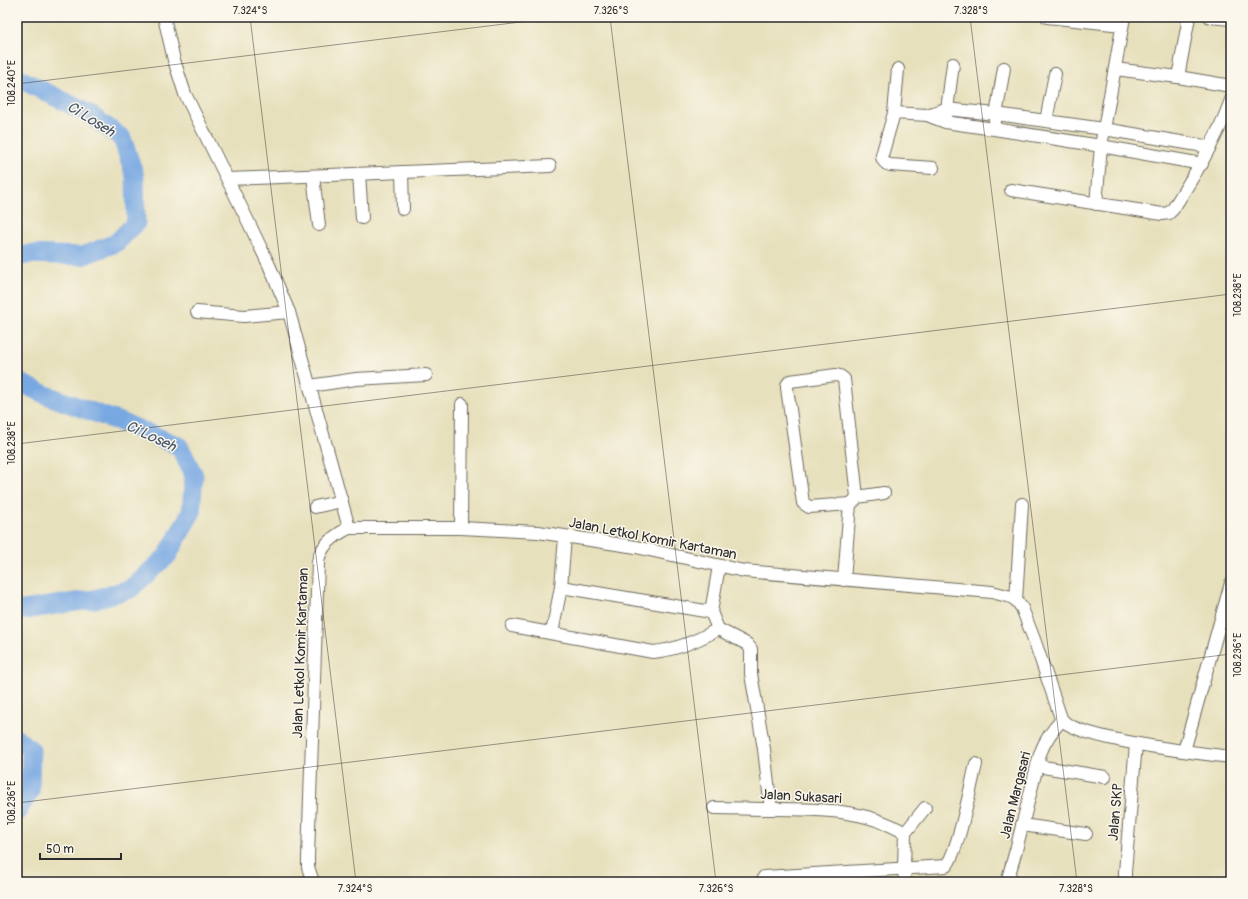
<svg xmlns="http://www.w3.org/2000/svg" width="1248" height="899" viewBox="0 0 1248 899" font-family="Pangolin,sans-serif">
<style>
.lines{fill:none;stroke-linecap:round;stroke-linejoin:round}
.river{stroke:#78a8e2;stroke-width:19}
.street-casing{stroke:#6d6a5e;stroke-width:14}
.street{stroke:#fff;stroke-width:12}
.ticks{fill:none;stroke:#2b2b2b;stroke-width:1;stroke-opacity:0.45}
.labels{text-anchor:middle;stroke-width:3;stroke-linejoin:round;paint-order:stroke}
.street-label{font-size:14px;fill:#2b2b2b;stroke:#fbf7ec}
.water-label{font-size:15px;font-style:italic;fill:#46576b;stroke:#fbf7ec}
.neatline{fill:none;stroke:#2b2b2b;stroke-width:1.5}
.ticks-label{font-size:10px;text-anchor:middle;fill:#2b2b2b}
</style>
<rect width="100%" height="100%" fill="#fbf7ec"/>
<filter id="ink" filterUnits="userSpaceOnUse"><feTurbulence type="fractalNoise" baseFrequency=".025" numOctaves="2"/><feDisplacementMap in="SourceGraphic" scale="8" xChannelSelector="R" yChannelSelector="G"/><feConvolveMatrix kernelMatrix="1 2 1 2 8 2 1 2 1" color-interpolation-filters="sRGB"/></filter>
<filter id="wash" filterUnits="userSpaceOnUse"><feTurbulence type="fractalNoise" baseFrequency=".012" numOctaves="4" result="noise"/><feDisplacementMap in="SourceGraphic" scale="16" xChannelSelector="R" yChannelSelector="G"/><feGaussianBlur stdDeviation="0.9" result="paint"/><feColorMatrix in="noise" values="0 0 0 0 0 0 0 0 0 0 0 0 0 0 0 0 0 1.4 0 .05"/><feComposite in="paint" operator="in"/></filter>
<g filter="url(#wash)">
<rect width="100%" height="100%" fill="#e7e0bc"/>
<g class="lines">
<g class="river">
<polyline points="17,76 18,78 89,114 122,138 135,176 136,223 116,243 82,256 30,254 17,257"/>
<polyline points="17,381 46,395 131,426 179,446 194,475 191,513 167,556 130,589 95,599 17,611"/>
<polyline points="17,739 31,750 30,791 17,812"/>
</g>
</g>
</g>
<g filter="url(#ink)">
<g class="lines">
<defs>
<g id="street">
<polyline points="164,17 174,60 185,94 246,217 269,265 289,312 349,528"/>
<polyline points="1047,17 1122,25"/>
<polyline points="1210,17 1231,19"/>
<polyline points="1115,69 1178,77 1231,86"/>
<polyline points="1178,77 1189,17"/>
<polyline points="894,113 898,69"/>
<polyline points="927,115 946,109 996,114 1104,129 1210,147"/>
<polyline points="946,117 953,64"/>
<polyline points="995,121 1004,68"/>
<polyline points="1046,121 1055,74"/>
<path d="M933,168L890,165C885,164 882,160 882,155L894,113L927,115L945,122L994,129L1101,146L1202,164"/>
<polyline points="402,172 403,209"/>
<polyline points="359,174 362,218"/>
<polyline points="313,176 319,225"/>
<polyline points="228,179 550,166"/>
<path d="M1011,190L1162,214L1169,213L1173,209C1195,174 1217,139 1231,100"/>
<polyline points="1096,204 1101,146 1124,17"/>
<polyline points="197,312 244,316 289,312"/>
<polyline points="310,386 356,379 426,375"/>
<polyline points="850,504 809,507 803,503 787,388 787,385 790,381 836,375 840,376 844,379 857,497"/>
<polyline points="315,507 342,501"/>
<polyline points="461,528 462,404"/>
<polyline points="719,566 711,612 718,629 747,644 751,649 751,674 764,749 771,809"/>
<polyline points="844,580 850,504 854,501 857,497 884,493"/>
<polyline points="561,587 711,612"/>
<polyline points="1016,600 1022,504"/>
<path d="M512,626L653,652C676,650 699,640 718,629"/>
<polyline points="552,633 561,587 565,537"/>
<polyline points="1184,751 1231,583"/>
<polyline points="1037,766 1105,777"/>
<path d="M714,808C734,808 753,809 772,809C817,809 866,809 905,833L904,868L905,882"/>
<polyline points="1022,825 1086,834"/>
<polyline points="905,833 925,808"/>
<path d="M764,877L946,866C958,853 971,785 976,764"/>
<path d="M313,882L308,867V857L318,562C320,545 335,535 349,528H461L538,532L636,547L744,571L992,592L1011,597L1016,600L1022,608L1035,642L1061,718C1071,739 1204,754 1231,757"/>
<path d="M1007,882L1016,850L1040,754C1045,740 1051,731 1062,720"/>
<polyline points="1125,882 1125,872 1136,744"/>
</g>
</defs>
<use href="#street" class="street-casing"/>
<use href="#street" class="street"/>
</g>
</g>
<path class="ticks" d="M250,17L356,882M610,17L716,882M970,17L1077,882M17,84L561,17M17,444L1231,294M17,803L1231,654"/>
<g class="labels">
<g class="street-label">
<text transform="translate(653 538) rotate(11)" y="5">Jalan Letkol Komir Kartaman</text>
<text transform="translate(300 653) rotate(-88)" y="5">Jalan Letkol Komir Kartaman</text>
<text transform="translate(1015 795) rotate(-76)" y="5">Jalan Margasari</text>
<text transform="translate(801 796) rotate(3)" y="5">Jalan Sukasari</text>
<text transform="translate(1115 812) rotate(-85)" y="5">Jalan SKP</text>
</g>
<g class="water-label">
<text transform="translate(91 119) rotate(32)" y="5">Ci Loseh</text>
<text transform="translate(151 436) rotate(25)" y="5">Ci Loseh</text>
</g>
</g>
<rect width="1248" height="899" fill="none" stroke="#fbf7ec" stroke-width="44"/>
<path d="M40 853v6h81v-6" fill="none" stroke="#2b2b2b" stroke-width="2"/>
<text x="46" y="853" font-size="12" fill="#2b2b2b" stroke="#fbf7ec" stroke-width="3" paint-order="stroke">50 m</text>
<rect x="22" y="22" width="1204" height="855" class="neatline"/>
<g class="ticks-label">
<text x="250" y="14">7.324°S</text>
<text x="611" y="14">7.326°S</text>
<text x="971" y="14">7.328°S</text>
<text transform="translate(11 83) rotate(-90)" y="4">108.240°E</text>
<text transform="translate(1237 295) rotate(-90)" y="4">108.238°E</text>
<text transform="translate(11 443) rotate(-90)" y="4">108.238°E</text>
<text transform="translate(1237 655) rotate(-90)" y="4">108.236°E</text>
<text transform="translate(11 803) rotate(-90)" y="4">108.236°E</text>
<text x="355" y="892">7.324°S</text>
<text x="716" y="892">7.326°S</text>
<text x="1076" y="892">7.328°S</text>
</g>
</svg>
